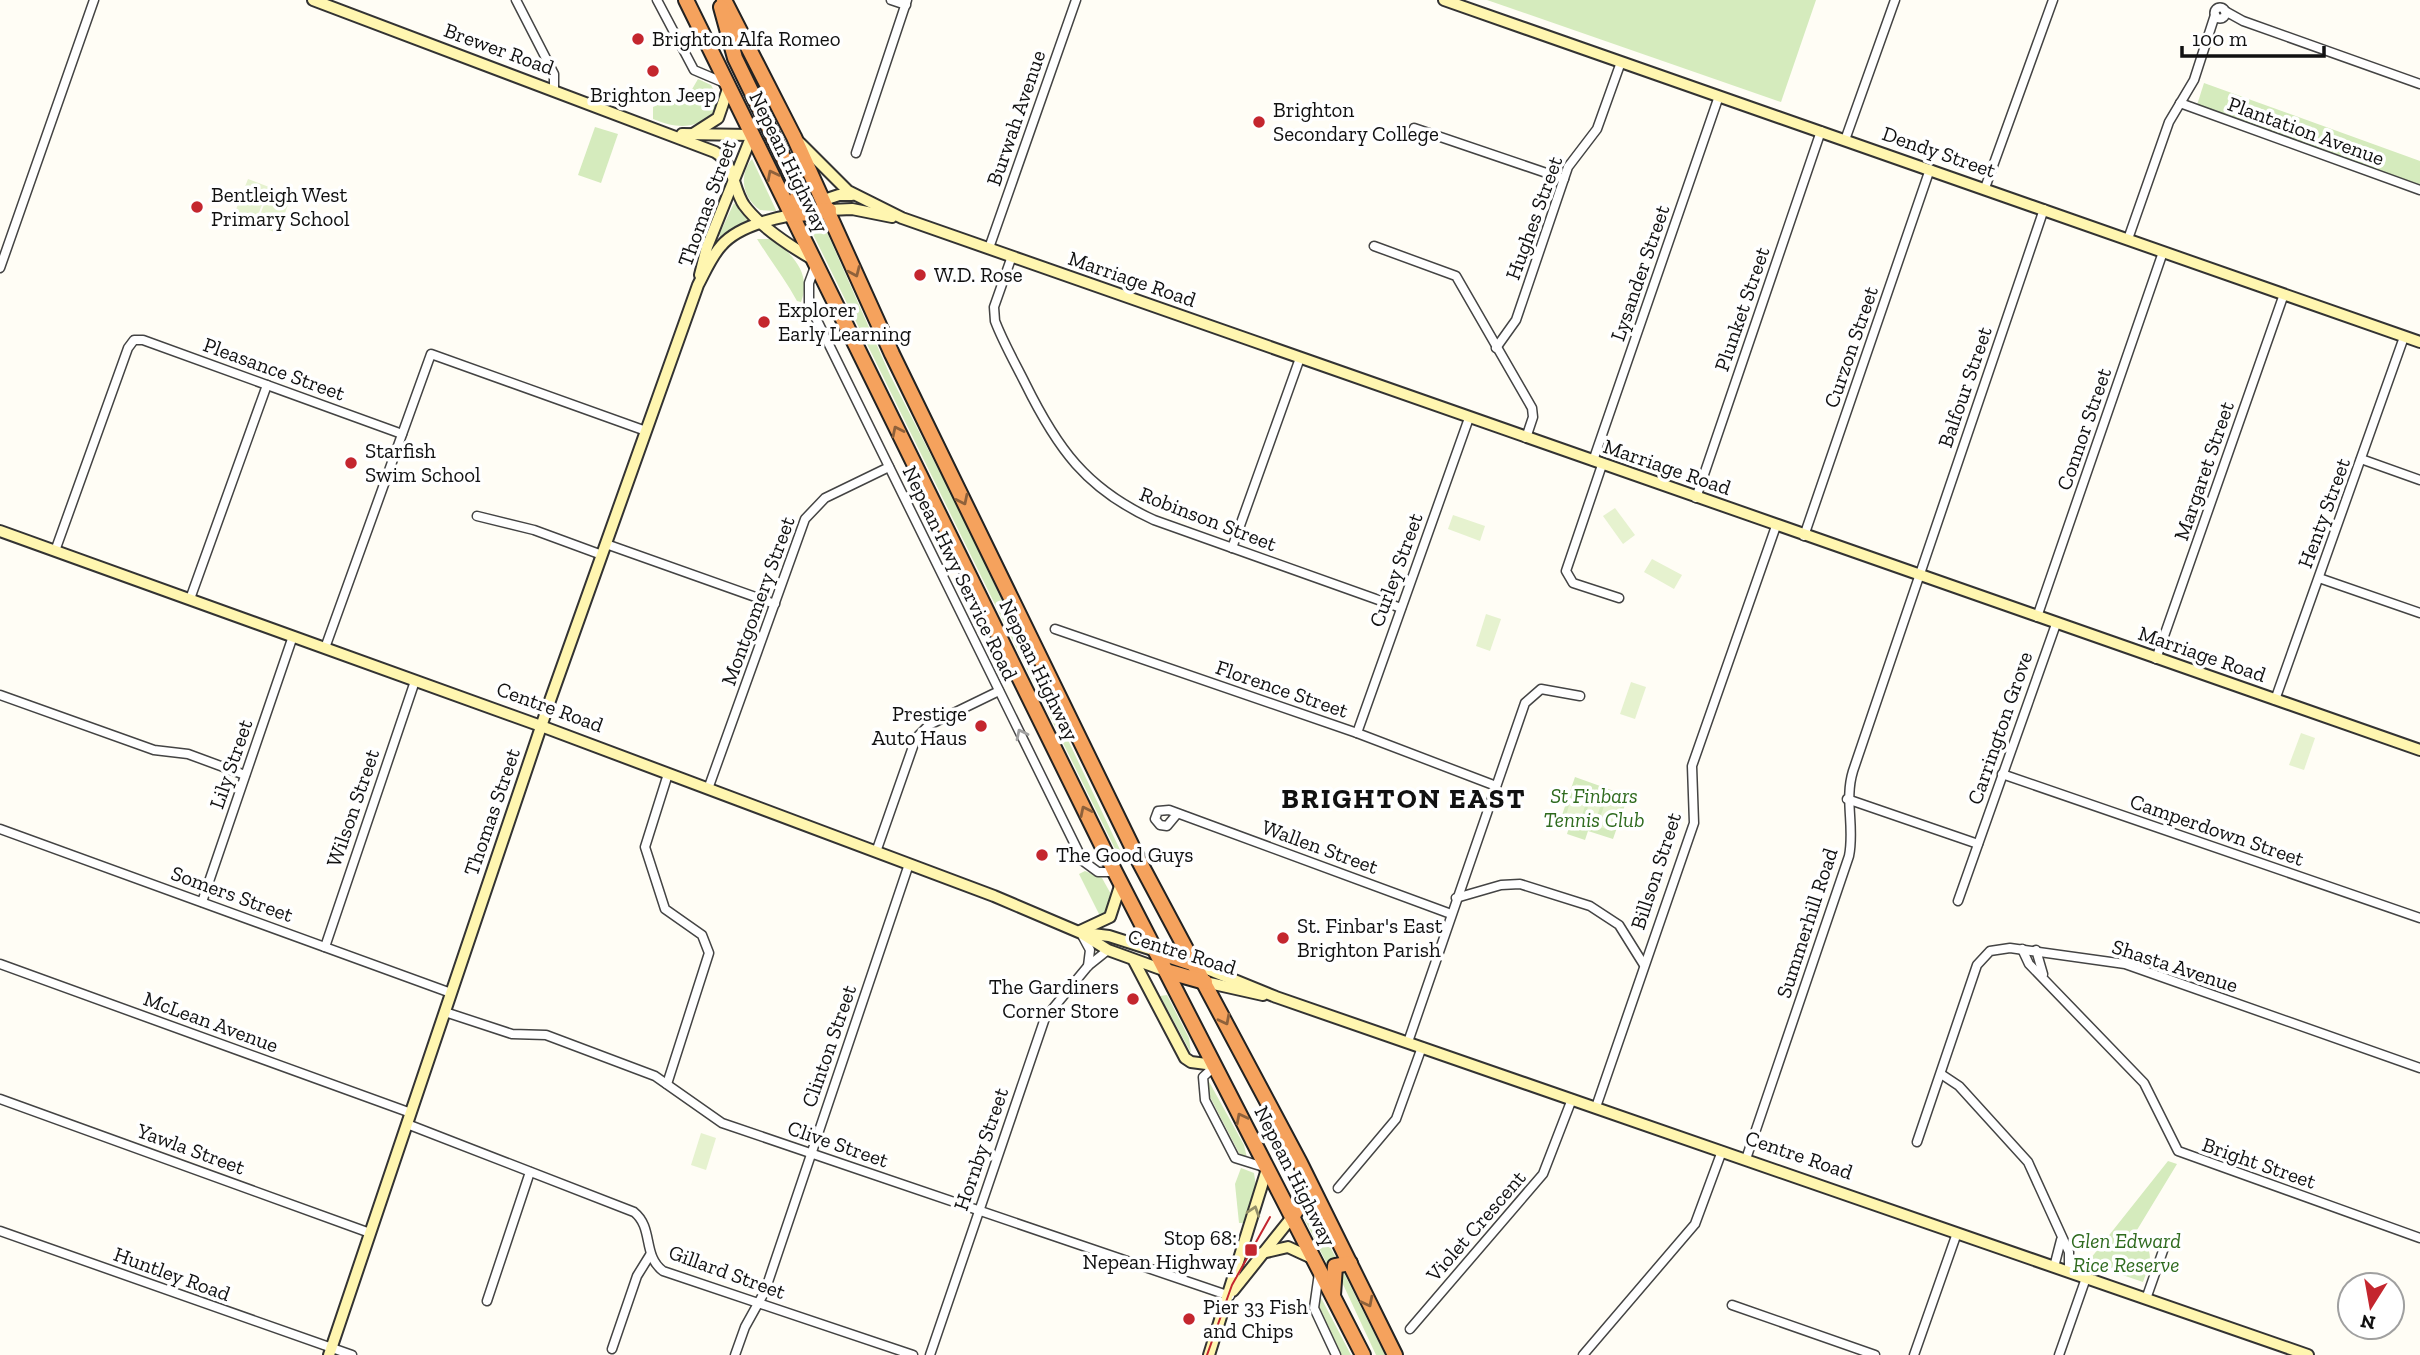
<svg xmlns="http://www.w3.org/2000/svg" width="2420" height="1355" viewBox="0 0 2420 1355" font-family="'Zilla Slab',serif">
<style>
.green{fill:#d5ebbd}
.pitch{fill:#e6f2cf}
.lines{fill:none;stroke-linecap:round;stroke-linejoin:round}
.street-casing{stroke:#444;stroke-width:11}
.secondary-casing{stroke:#333;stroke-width:14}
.highway-casing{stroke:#222;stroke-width:18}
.street{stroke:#fff;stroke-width:8}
.secondary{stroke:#fff6b0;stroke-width:10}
.highway{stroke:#f5a25d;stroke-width:14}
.tram{stroke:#c4262e;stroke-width:2}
.oneway{stroke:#8e613b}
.oneway2{stroke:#a0a0a0}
.oneway3{stroke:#948f68}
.poi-dot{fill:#c4262e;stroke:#fff;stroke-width:2.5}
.labels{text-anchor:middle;stroke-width:7;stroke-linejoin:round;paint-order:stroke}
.poi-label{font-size:21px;fill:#111;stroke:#fff;text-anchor:start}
.street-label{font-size:21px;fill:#111;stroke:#fff}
.park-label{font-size:21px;font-style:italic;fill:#2f6b1f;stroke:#fff}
.district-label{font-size:28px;font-weight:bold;letter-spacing:2px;fill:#111;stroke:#fff}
</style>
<rect width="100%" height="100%" fill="#fffdf5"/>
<g class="green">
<polygon points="1487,0 1816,0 1781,102"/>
<path d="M698,79L711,85L719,100L715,114C693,129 678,129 653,119V107L691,91Z"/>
<polygon points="2204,83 2420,161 2420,185 2199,107 2197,105"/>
<polygon points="595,127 618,134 601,183 578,175"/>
<path d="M752,159L776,210V211L760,210C743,198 738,176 752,159Z"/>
<polygon points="734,203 751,222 721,238 719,235"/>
<polygon points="809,226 820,226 826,230 890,375 959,510 1122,854 1121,861"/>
<path d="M757,239H773C793,255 812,274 801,302L797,301C785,279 770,260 757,239Z"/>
<polygon points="1575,777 1628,796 1613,839 1588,831 1585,840 1567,834 1570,824 1560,821"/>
<polygon points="1085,871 1102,878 1112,896 1109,910 1101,918 1079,874"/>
<polygon points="1167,995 1189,1038 1191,1053 1160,996"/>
<polygon points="1207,1078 1244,1145 1247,1158 1239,1153 1210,1097"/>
<path d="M2168,1161L2177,1164L2137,1230C2153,1254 2153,1255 2143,1282L2087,1263Z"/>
<polygon points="1241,1168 1254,1173 1256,1186 1244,1223 1239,1223 1235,1184"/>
<polygon points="1310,1209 1336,1258 1327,1264 1305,1220"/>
<polygon points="1342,1269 1385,1355 1376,1355 1341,1280 1339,1271"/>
<path d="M1318,1292L1351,1355H1340C1330,1335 1315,1315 1318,1292Z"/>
</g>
<g class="pitch">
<polygon points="248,179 269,187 254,225 233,217"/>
<polygon points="271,187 292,195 277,233 256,225"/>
<polygon points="1615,508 1635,535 1623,544 1603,516"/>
<polygon points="1453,515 1485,526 1480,541 1448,529"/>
<polygon points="1652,559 1682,575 1674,589 1644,572"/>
<polygon points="1486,614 1501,619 1490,651 1476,646"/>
<polygon points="1631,682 1646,687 1635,719 1620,714"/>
<polygon points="2301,733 2315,738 2304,770 2289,765"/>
<polygon points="1576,784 1591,789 1580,821 1566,815"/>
<polygon points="1594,790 1605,793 1594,825 1583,821"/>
<polygon points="1608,795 1623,800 1612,831 1597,826"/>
<polygon points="701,1133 716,1138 706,1170 691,1165"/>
</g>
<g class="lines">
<defs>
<g id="street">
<polyline points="516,0 554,74 554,90"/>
<polyline points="657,0 694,70 727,84"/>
<polyline points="891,0 906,5"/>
<circle cx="2220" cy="13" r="5.5"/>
<polyline points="2225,11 2243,21 2420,84"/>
<polyline points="2180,103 2420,190"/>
<polyline points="1414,128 1564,179"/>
<polyline points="1845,140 1895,0"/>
<polyline points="856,153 907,0"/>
<polyline points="1985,188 2053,0"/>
<polyline points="2128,239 2169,122 2194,80 2215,15"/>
<polyline points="1374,246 1456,276 1532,408 1533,417 1526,438"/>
<polyline points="989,248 1076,0"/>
<path d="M1012,256L994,307L995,321C1003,342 1015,363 1025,383C1057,448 1086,489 1154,520L1401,608"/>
<polyline points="816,264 809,283 809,304 1083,861 1098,872 1115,872"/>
<polyline points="0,268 94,0"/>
<polyline points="1496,348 1516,320 1568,167 1597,129 1621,62"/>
<polyline points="2361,459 2420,480"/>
<polyline points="1593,461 1719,96"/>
<polyline points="1602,465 1566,571 1573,583 1619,598"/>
<polyline points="1696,498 1821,131"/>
<polyline points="477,516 534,530 602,555"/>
<polyline points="1804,536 1930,169"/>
<polyline points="606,544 775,604"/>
<polyline points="1232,548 1300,358"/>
<polyline points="55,551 128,348 134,340 143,340 402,434"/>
<polyline points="2319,578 2420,613"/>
<polyline points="190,599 267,385"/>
<polyline points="2037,617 2163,252"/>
<polyline points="1055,629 1357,733 1496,786"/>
<polyline points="325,648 431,354 646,431"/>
<polyline points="2156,659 2284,294"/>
<polyline points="0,695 154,750 188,754 245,775"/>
<polyline points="2275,700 2404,337"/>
<polyline points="1357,733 1469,418"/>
<polyline points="2002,774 2420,918"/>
<polyline points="708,789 805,519 825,498 889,467"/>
<polyline points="1847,799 1978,844"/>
<polyline points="1177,814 1167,826 1160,825 1155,819 1158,811 1169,810 1451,914"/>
<polyline points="0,829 451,993"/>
<polyline points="876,852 916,738 929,725 999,691"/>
<polyline points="1456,898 1501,885 1520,884 1590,906 1619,925 1644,965"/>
<polyline points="1958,901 2056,624"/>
<polyline points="202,902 293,636"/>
<polyline points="1083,937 1090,950 1088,966"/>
<polyline points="325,947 415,681"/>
<polyline points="2022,949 2029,964 2144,1083 2178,1151 2420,1238"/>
<polyline points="2036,950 2043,974"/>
<polyline points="0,964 411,1113"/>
<polyline points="445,1012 512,1034 546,1035 655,1076 722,1123 1230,1296"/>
<polyline points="1408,1042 1525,703 1541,689 1580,696"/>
<polyline points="1215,1066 1203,1077 1205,1100 1235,1158 1267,1168"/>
<polyline points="1941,1074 1959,1086 2028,1162 2069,1252 2069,1272"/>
<polyline points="667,1084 709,953 702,935 665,909 645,847 668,774"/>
<polyline points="0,1099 370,1233"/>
<polyline points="1596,1107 1694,823 1692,766 1776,526"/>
<path d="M407,1124L634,1212C654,1228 642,1255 663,1271L913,1355"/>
<polyline points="1917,1142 1977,965 1990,951 2010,948 2125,964 2420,1068"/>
<path d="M1746,1159L1849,856C1855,827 1844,800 1853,771L2044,209"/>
<polyline points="1338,1188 1396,1119 1422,1047"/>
<polyline points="0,1231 352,1355"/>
<polyline points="2054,1267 2061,1240"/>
<polyline points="1319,1273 1314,1308 1336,1355"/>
<polyline points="2146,1299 2165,1245"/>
<polyline points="487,1301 530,1172"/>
<polyline points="1732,1305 1875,1355"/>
<polyline points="1410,1329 1543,1174 1572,1099"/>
<polyline points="612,1349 637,1276 650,1255"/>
<polyline points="735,1355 745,1327 765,1291 909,864"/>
<polyline points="930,1355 1045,1018 1088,966 1108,950"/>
<polyline points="1583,1355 1695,1224 1722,1151"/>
<polyline points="1914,1355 1957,1233"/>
<polyline points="2059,1355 2086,1278"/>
</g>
<g id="secondary">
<path d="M313,0L715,152C735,164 732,187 744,205C760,227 790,246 814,260"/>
<polyline points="1444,0 2420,342"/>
<polyline points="682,134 752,135"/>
<polyline points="693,134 718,118 729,86"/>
<polyline points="800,143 848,191 902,218 2420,750"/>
<polyline points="824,200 839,195 852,195"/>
<polyline points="829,210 852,209 892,217"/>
<polyline points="700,275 707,247 752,135"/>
<polyline points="0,531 541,726 994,896 1081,933 1108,950 1166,971"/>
<polyline points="1080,931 1110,917 1121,883"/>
<polyline points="1084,933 1109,936 1156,951"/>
<polyline points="1134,961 1185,1058 1191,1062 1214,1065"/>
<polyline points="1195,964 1276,997 2308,1355"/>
<polyline points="1205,982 1263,995"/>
<polyline points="1262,1253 1288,1247 1314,1259"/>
<polyline points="1233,1291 1292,1217"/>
<path d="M329,1355L547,709L698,285C705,272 711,257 721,246C736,228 770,219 792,215"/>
<polyline points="1209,1355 1267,1169"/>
</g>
<g id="highway">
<polyline points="686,0 1115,872 1363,1355"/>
<polyline points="724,0 794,137 892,354 1139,861 1300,1163 1395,1355"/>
<polyline points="721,7 735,58 799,190 792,215"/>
<polyline points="792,215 829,210"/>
<polyline points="1156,951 1195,964"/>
<polyline points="1166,971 1205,982"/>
<polyline points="1292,1217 1301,1203 1305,1175"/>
<polyline points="1333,1295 1335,1266 1350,1263"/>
</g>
</defs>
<use href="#street" class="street-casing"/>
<use href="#secondary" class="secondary-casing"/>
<use href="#highway" class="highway-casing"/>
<use href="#street" class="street"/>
<use href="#secondary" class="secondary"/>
<use href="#highway" class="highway"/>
<polyline class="tram" points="1207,1355 1232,1285 1270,1217"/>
</g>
<defs><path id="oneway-chevron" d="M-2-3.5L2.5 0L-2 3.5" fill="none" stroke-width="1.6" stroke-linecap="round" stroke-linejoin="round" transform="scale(1.75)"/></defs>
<g class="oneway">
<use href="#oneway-chevron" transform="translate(772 175) rotate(-117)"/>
<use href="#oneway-chevron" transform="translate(855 272) rotate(66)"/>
<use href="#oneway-chevron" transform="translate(897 431) rotate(-116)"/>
<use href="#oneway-chevron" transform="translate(963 500) rotate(64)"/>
<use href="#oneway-chevron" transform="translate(1085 811) rotate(-116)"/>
<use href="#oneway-chevron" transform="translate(1225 1020) rotate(63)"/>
<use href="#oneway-chevron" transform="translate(1241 1118) rotate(-117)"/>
<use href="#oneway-chevron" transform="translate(1368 1302) rotate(63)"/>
</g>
<use class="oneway2" href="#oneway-chevron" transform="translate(1021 734) rotate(-116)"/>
<use class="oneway3" href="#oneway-chevron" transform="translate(1254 1211) rotate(-72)"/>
<g class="poi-dot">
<circle cx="638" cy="39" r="7"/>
<circle cx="653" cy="71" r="7"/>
<circle cx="1259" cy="122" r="7"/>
<circle cx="197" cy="207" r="7"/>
<circle cx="920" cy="275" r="7"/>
<circle cx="764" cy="322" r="7"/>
<circle cx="351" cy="463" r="7"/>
<circle cx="981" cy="726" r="7"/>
<circle cx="1042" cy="855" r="7"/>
<circle cx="1283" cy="938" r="7"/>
<circle cx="1133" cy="999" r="7"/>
<rect x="1244" y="1243" width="14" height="14" rx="3.5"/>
<circle cx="1189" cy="1319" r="7"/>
</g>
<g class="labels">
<g class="poi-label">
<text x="652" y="46">Brighton Alfa Romeo</text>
<text x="653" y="102" text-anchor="middle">Brighton Jeep</text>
<text x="1273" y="117">Brighton<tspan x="1273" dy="24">Secondary College</tspan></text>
<text x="211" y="202">Bentleigh West<tspan x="211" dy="24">Primary School</tspan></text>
<text x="934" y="282">W.D. Rose</text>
<text x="778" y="317">Explorer<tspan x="778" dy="24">Early Learning</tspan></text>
<text x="365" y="458">Starfish<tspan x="365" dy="24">Swim School</tspan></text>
<text x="967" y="721" text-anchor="end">Prestige<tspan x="967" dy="24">Auto Haus</tspan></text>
<text x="1056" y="862">The Good Guys</text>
<text x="1297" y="933">St. Finbar's East<tspan x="1297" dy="24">Brighton Parish</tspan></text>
<text x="1119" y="994" text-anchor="end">The Gardiners<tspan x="1119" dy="24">Corner Store</tspan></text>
<text x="1237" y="1245" text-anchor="end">Stop 68:<tspan x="1237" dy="24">Nepean Highway</tspan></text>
<text x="1203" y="1314">Pier 33 Fish<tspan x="1203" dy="24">and Chips</tspan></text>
</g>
<g class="street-label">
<text transform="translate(499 49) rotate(20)" y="7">Brewer Road</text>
<text transform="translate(1016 118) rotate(-71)" y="7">Burwah Avenue</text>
<text transform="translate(2306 131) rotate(20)" y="7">Plantation Avenue</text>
<text transform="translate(1939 152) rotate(19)" y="7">Dendy Street</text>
<text transform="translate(789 162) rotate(64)" y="7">Nepean Highway</text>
<text transform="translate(707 203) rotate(-70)" y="7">Thomas Street</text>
<text transform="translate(1534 218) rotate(-70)" y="7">Hughes Street</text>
<text transform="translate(1640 273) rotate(-71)" y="7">Lysander Street</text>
<text transform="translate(1132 279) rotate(19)" y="7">Marriage Road</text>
<text transform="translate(1742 309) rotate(-71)" y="7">Plunket Street</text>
<text transform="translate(1851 347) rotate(-71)" y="7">Curzon Street</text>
<text transform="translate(274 369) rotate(20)" y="7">Pleasance Street</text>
<text transform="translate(1965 387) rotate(-71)" y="7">Balfour Street</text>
<text transform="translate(2084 429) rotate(-71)" y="7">Connor Street</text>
<text transform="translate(1667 467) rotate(19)" y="7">Marriage Road</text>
<text transform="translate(2204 471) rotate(-71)" y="7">Margaret Street</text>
<text transform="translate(2324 513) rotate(-70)" y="7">Henty Street</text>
<text transform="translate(1208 519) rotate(21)" y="7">Robinson Street</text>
<text transform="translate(1396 570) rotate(-70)" y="7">Curley Street</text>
<text transform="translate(960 573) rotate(64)" y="7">Nepean Hwy Service Road</text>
<text transform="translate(758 601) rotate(-70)" y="7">Montgomery Street</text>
<text transform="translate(2202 654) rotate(19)" y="7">Marriage Road</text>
<text transform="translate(1039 670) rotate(64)" y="7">Nepean Highway</text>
<text transform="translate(1282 689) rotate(19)" y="7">Florence Street</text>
<text transform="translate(550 707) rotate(20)" y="7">Centre Road</text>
<text transform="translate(2000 728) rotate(-71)" y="7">Carrington Grove</text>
<text transform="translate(231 764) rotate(-71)" y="7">Lily Street</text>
<text transform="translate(353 808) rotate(-71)" y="7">Wilson Street</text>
<text transform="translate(492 812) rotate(-71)" y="7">Thomas Street</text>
<text transform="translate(2217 830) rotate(19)" y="7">Camperdown Street</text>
<text transform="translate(1320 847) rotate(20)" y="7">Wallen Street</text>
<text transform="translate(1656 871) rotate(-72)" y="7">Billson Street</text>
<text transform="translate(232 894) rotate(20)" y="7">Somers Street</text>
<text transform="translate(1807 923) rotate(-72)" y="7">Summerhill Road</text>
<text transform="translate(1182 952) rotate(17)" y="7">Centre Road</text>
<text transform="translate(2175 966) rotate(18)" y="7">Shasta Avenue</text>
<text transform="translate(211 1022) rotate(20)" y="7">McLean Avenue</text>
<text transform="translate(829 1046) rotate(-71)" y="7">Clinton Street</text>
<text transform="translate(838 1144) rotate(19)" y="7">Clive Street</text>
<text transform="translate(191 1149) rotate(20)" y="7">Yawla Street</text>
<text transform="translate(981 1149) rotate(-71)" y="7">Hornby Street</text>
<text transform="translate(1799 1155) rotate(19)" y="7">Centre Road</text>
<text transform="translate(2259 1163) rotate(19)" y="7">Bright Street</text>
<text transform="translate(1295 1176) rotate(63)" y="7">Nepean Highway</text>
<text transform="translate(1476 1226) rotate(-49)" y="7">Violet Crescent</text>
<text transform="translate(727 1272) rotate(20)" y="7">Gillard Street</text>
<text transform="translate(172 1274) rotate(20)" y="7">Huntley Road</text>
</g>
<g class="park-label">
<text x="1594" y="803">St Finbars<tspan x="1594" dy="24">Tennis Club</tspan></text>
<text x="2126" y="1248">Glen Edward<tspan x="2126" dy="24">Rice Reserve</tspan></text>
</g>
<g class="district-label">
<text x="1404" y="808">BRIGHTON EAST</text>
</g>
</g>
<g transform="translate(2371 1306) rotate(191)"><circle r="33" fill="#ffffff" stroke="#a0a0a0" stroke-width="2"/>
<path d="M0-5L12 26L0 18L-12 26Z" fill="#c4262e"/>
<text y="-10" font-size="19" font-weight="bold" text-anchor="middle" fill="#111111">N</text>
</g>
<path d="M2182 46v10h142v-10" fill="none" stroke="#111111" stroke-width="3.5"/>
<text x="2192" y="46" font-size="21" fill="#111111" stroke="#ffffff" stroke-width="5" paint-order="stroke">100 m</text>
</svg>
